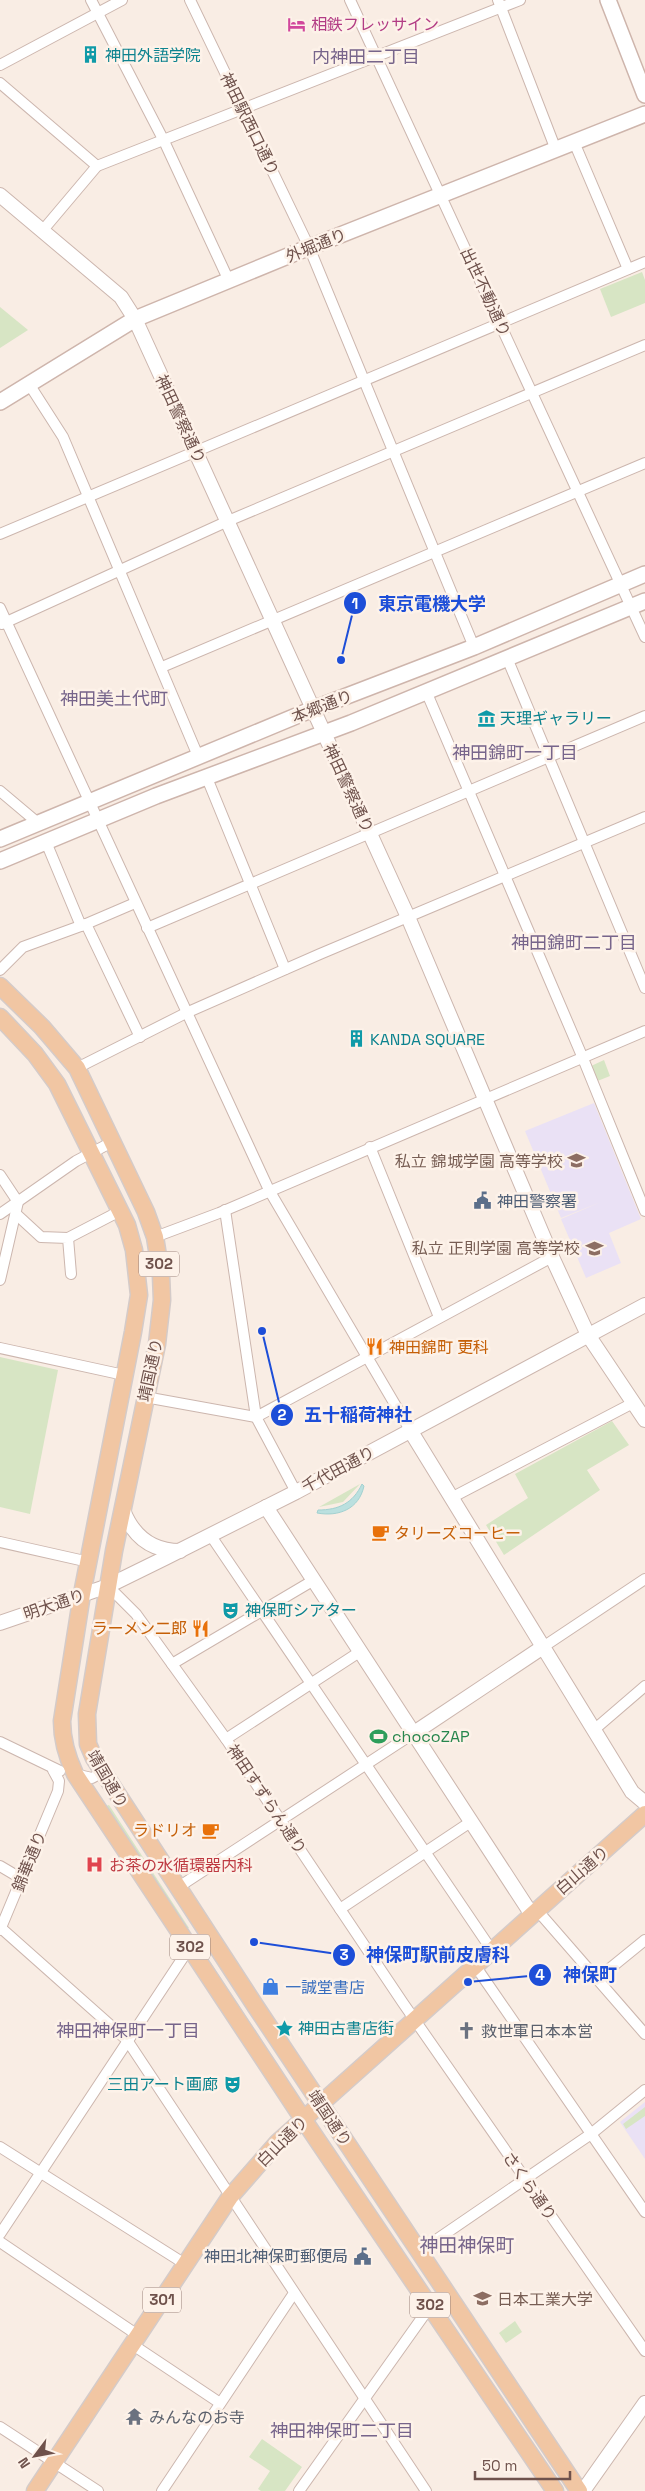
<svg xmlns="http://www.w3.org/2000/svg" width="645" height="2491" viewBox="0 0 645 2491" font-family="'Space Grotesk','Noto Sans JP',sans-serif">
<style>
.education{fill:#eae1f5}
.green{fill:#d7e5c4}
.water{fill:#bbe0df;stroke:#a2d1d0}
.lines{fill:none;stroke-linecap:round;stroke-linejoin:round}
.minor-casing{stroke:#ccb6ae;stroke-width:12}
.tertiary-casing{stroke:#ccb6ae;stroke-width:16}
.secondary-casing{stroke:#ceb5ac;stroke-width:18}
.primary-casing{stroke:#d4cbc9;stroke-width:19}
.minor{stroke:#fff;stroke-width:10}
.tertiary{stroke:#fff;stroke-width:14}
.secondary{stroke:#fff;stroke-width:15}
.primary{stroke:#f1c6a3;stroke-width:16}
.labels{text-anchor:middle;stroke-width:5;stroke-linejoin:round;paint-order:stroke}
.shield{fill:#fdf2e9;stroke:#9a827b;stroke-width:1}
.shield-label{font-size:15px;font-weight:bold;fill:#6f524c}
.hotel-label{font-size:16px;fill:#b23c85;stroke:#fdf2e9;text-anchor:start}
.culture-label{font-size:16px;fill:#0d838f;stroke:#fdf2e9;text-anchor:start}
.street-label{font-size:16px;fill:#6f524c;stroke:#fdf2e9}
.education-label{font-size:16px;fill:#785e54;stroke:#fdf2e9;text-anchor:end}
.service-label{font-size:16px;fill:#4e5e75;stroke:#fdf2e9;text-anchor:start}
.food-label{font-size:16px;fill:#c56008;stroke:#fdf2e9;text-anchor:start}
.leisure-label{font-size:16px;fill:#27864d;stroke:#fdf2e9;text-anchor:start}
.health-label{font-size:16px;fill:#be3a42;stroke:#fdf2e9;text-anchor:start}
.shop-label{font-size:16px;fill:#366cbe;stroke:#fdf2e9;text-anchor:start}
.worship-label{font-size:16px;fill:#5b616d;stroke:#fdf2e9;text-anchor:start}
.neighbourhood-label{font-size:18px;fill:#77658b;stroke:#fdf2e9}
.quarter-label{font-size:19px;fill:#77658b;stroke:#fdf2e9}
.leader{fill:none;stroke:#1d4ed8;stroke-width:2}
.callout-dot{fill:#1d4ed8;stroke:#fdf2e9;stroke-width:2}
.mark-label{font-size:15px;text-anchor:middle;font-weight:bold;fill:#fff}
.callout-label{font-size:18px;text-anchor:middle;font-weight:bold;fill:#1d4ed8;stroke:#fdf2e9;stroke-width:5;stroke-linejoin:round;paint-order:stroke}
</style>
<rect width="100%" height="100%" fill="#f9ede4"/>
<g class="education">
<polygon points="594,1103 641,1219 609,1233 621,1263 586,1278 561,1219 601,1202 561,1218 525,1131"/>
<polygon points="645,2102 645,2159 620,2122"/>
</g>
<g class="green">
<polygon points="642,272 645,280 645,303 611,317 600,289"/>
<polygon points="0,307 28,330 0,348"/>
<polygon points="604,1060 610,1076 595,1082 589,1067"/>
<polygon points="0,1357 58,1370 30,1514 0,1507"/>
<polygon points="612,1421 629,1445 587,1470 600,1490 504,1555 486,1525 528,1498 515,1474"/>
<polygon points="360,1484 343,1502 319,1507"/>
<polygon points="109,1805 189,1928 187,1929 106,1806"/>
<polygon points="201,1948 280,2068 278,2069 200,1949"/>
<polygon points="645,2107 645,2116 626,2129 623,2124"/>
<polygon points="515,2321 522,2332 506,2343 499,2333"/>
<polygon points="262,2439 302,2467 285,2491 261,2491 258,2489 270,2471 249,2457"/>
</g>
<path class="water" d="M362,1484L364,1486C359,1509 339,1517 317,1513L318,1510C339,1510 353,1503 362,1484Z"/>
<g class="lines">
<defs>
<g id="minor">
<polyline points="91,0 164,141 229,281"/>
<polyline points="190,0 309,247 474,647"/>
<polyline points="350,0 645,637"/>
<polyline points="498,0 556,150"/>
<polyline points="0,65 122,0"/>
<polyline points="0,83 97,166"/>
<polyline points="574,142 628,269"/>
<polyline points="43,230 97,166 520,0"/>
<polyline points="29,384 63,437 198,756"/>
<polyline points="0,534 645,262"/>
<polyline points="0,608 269,1190 410,1430"/>
<polyline points="2,624 228,521 645,345"/>
<polyline points="507,658 645,988"/>
<polyline points="162,667 645,463"/>
<polyline points="426,691 582,1056 645,1211"/>
<polyline points="207,778 285,969"/>
<polyline points="0,791 38,823"/>
<polyline points="46,842 81,926"/>
<polyline points="86,924 140,1037"/>
<polyline points="147,928 645,716"/>
<polyline points="0,970 23,947 86,924 135,903"/>
<polyline points="77,1068 186,1013 320,954 645,817"/>
<polyline points="370,1147 439,1317"/>
<polyline points="0,1175 18,1202 0,1280"/>
<polyline points="225,1210 256,1417 296,1492"/>
<polyline points="0,1214 76,1161 114,1141"/>
<polyline points="16,1214 41,1237 68,1238 71,1274"/>
<polyline points="155,1237 219,1213 645,1031"/>
<polyline points="68,1238 120,1211"/>
<polyline points="0,1348 124,1375"/>
<polyline points="145,1397 256,1417 552,1257"/>
<polyline points="451,1498 633,1403"/>
<polyline points="211,1536 493,1952"/>
<polyline points="0,1542 89,1562"/>
<polyline points="108,1586 136,1614 226,1739 403,2003 645,2351"/>
<polyline points="543,1647 645,1579"/>
<polyline points="172,1664 314,1580"/>
<polyline points="595,1729 645,1686"/>
<polyline points="226,1739 361,1651"/>
<polyline points="0,1742 60,1771"/>
<polyline points="74,1774 92,1778 101,1773"/>
<polyline points="0,1866 22,1879"/>
<polyline points="177,1888 414,1733"/>
<polyline points="340,1909 472,1821"/>
<polyline points="537,1910 645,2034"/>
<polyline points="1,1928 127,2040 426,2491"/>
<polyline points="0,1930 58,1791 59,1781 53,1770"/>
<polyline points="476,1967 645,2212"/>
<polyline points="597,1979 645,1940"/>
<polyline points="0,2147 185,2264"/>
<polyline points="0,2234 190,1947"/>
<polyline points="0,2242 139,2336"/>
<polyline points="420,2251 591,2134 645,2090"/>
<polyline points="133,2345 220,2403"/>
<polyline points="0,2427 98,2491"/>
<polyline points="162,2491 294,2293"/>
<polyline points="299,2491 429,2308 449,2294"/>
</g>
<g id="tertiary">
<polyline points="0,195 121,297 135,319 408,917 552,1257 588,1335 645,1420"/>
<polyline points="410,1430 632,1792 645,1803"/>
<polyline points="266,1507 532,1915"/>
<path d="M123,1510C133,1536 151,1551 180,1551"/>
<polyline points="0,1623 108,1586 165,1558 296,1492 645,1305"/>
<polyline points="414,1733 543,1647"/>
<polyline points="583,2491 645,2403"/>
</g>
<g id="secondary">
<polyline points="608,0 645,95"/>
<polyline points="0,402 135,319 300,251 645,114"/>
<polyline points="0,839 313,709 474,647 645,574"/>
<polyline points="0,861 156,796 351,723 645,601"/>
</g>
<g id="primary">
<polyline points="0,986 42,1027 77,1068 146,1212 155,1237 161,1275 162,1300 157,1344 114,1551 87,1714 88,1744 94,1758 256,2007 579,2491"/>
<path d="M0,1017L35,1054L57,1084L127,1225L134,1250L139,1295L133,1332L82,1594L62,1721C62,1741 67,1757 75,1774L303,2119L555,2491"/>
<polyline points="35,2491 230,2197 278,2142 645,1814"/>
</g>
</defs>
<use href="#minor" class="minor-casing"/>
<use href="#tertiary" class="tertiary-casing"/>
<use href="#secondary" class="secondary-casing"/>
<use href="#primary" class="primary-casing"/>
<use href="#minor" class="minor"/>
<use href="#tertiary" class="tertiary"/>
<use href="#secondary" class="secondary"/>
<use href="#primary" class="primary"/>
</g>
<defs>
<symbol id="hotel-bare" viewBox="-9 -9 18 18"><path d="M-6-4.5h1.5V1H6V5H4.5V3h-9V5H-6ZM-4 0a1.8 1.8 0 1 1 3.6 0ZM.5 0V-2.5h3Q6-2.5 6 0Z" fill="#d1479c" stroke="#fdf2e9" stroke-width="2.5" paint-order="stroke"/></symbol>
<symbol id="building-bare" viewBox="-9 -9 18 18"><path d="M-4-6H4V6H1V3H-1V6H-4ZM-2.5-4.3h1.7v1.8h-1.7ZM.8-4.3h1.7v1.8H.8ZM-2.5-1h1.7V.8h-1.7ZM.8-1h1.7V.8H.8Z" fill="#0f9aa8" stroke="#fdf2e9" stroke-width="2.5" paint-order="stroke"/></symbol>
<symbol id="museum-bare" viewBox="-9 -9 18 18"><path d="M0-6L6-3V-2H-6V-3ZM-5-1h2V3h-2ZM-1-1h2V3h-2ZM3-1h2V3H3ZM-6 4H6V6H-6Z" fill="#0f9aa8" stroke="#fdf2e9" stroke-width="2.5" paint-order="stroke"/></symbol>
<symbol id="school-bare" viewBox="-9 -9 18 18"><path d="M0-5L7-2L0 1L-7-2ZM-4 1L0 2.5L4 1V4Q0 6-4 4Z" fill="#8d6e63" stroke="#fdf2e9" stroke-width="2.5" paint-order="stroke"/></symbol>
<symbol id="civic-bare" viewBox="-9 -9 18 18"><path d="M-.6-6.5H3V-4.5H.6V-3L4-1V1h2V6H-6V1h2V-1L-.6-3ZM-1.2 2.5V6h2.4V2.5Z" fill="#5c6f8a" stroke="#fdf2e9" stroke-width="2.5" paint-order="stroke"/></symbol>
<symbol id="restaurant-bare" viewBox="-9 -9 18 18"><path d="M-5-6h1v4h1v-4h1v4h1v-4h1v5L-1.5 .5V6h-2V.5L-5-1ZM5-6V6H3V1.5H1.5Q1.5-4 5-6Z" fill="#e8710a" stroke="#fdf2e9" stroke-width="2.5" paint-order="stroke"/></symbol>
<symbol id="cafe-bare" viewBox="-9 -9 18 18"><path d="M-5.5-4.5H6V0H3Q3 3.5 0 3.5H-2.5Q-5.5 3.5-5.5 0ZM3-3.2v2h1.7v-2ZM-6 4.5H4V6H-6Z" fill="#e8710a" stroke="#fdf2e9" stroke-width="2.5" paint-order="stroke"/></symbol>
<symbol id="theatre-bare" viewBox="-9 -9 18 18"><path d="M-5-5.5Q0-4 5-5.5V0Q5 5 0 6Q-5 5-5 0ZM-3.3-2.5H-1v1.5H-3.3ZM1-2.5H3.3v1.5H1ZM-2.8 1Q0 5.5 2.8 1Z" fill="#0f9aa8" stroke="#fdf2e9" stroke-width="2.5" paint-order="stroke"/></symbol>
<symbol id="stadium-bare" viewBox="-9 -9 18 18"><path d="M0-5a6.5 5 0 1 0 0 10a6.5 5 0 1 0 0-10ZM-3.5-1.8h7v3.6h-7Z" fill="#2e9e5b" stroke="#fdf2e9" stroke-width="2.5" paint-order="stroke"/></symbol>
<symbol id="hospital-bare" viewBox="-9 -9 18 18"><path d="M-5-5h3v3.5h4V-5h3V5h-3V1.5h-4V5h-3Z" fill="#e0444e" stroke="#fdf2e9" stroke-width="2.5" paint-order="stroke"/></symbol>
<symbol id="shop-bare" viewBox="-9 -9 18 18"><path d="M-5-2.5h2.3a2.7 3.5 0 0 1 5.4 0H5L5.5 6h-11ZM-1.5-2.5h3a1.5 2.3 0 0 0-3 0Z" fill="#3f7fe0" stroke="#fdf2e9" stroke-width="2.5" paint-order="stroke"/></symbol>
<symbol id="sight-bare" viewBox="-9 -9 18 18"><path d="M0-6L1.8-2.2L6-1.7L2.9 1.2L3.7 5.4L0 3.3L-3.7 5.4L-2.9 1.2L-6-1.7L-1.8-2.2Z" fill="#0f9aa8" stroke="#fdf2e9" stroke-width="2.5" paint-order="stroke"/></symbol>
<symbol id="church-bare" viewBox="-9 -9 18 18"><path d="M-1.2-6h2.4v3.5h3.3v2.4h-3.3V6h-2.4V-.1h-3.3v-2.4h3.3Z" fill="#6b7280" stroke="#fdf2e9" stroke-width="2.5" paint-order="stroke"/></symbol>
<symbol id="university-bare" viewBox="-9 -9 18 18"><path d="M0-5L7-2L0 1L-7-2ZM-4 1L0 2.5L4 1V4Q0 6-4 4Z" fill="#8d6e63" stroke="#fdf2e9" stroke-width="2.5" paint-order="stroke"/></symbol>
<symbol id="temple-bare" viewBox="-9 -9 18 18"><path d="M0-6L5-2H3V0L6.5 2.5H4V6H1.5V3h-3V6H-4V2.5H-6.5L-3 0V-2H-5Z" fill="#6b7280" stroke="#fdf2e9" stroke-width="2.5" paint-order="stroke"/></symbol>
</defs>
<g fill-rule="evenodd">
<use href="#hotel-bare" x="284" y="12" width="25" height="25"/>
<use href="#building-bare" x="78" y="42" width="25" height="25"/>
<use href="#museum-bare" x="474" y="706" width="25" height="25"/>
<use href="#building-bare" x="344" y="1026" width="25" height="25"/>
<use href="#school-bare" x="564" y="1148" width="25" height="25"/>
<use href="#civic-bare" x="470" y="1188" width="25" height="25"/>
<use href="#school-bare" x="582" y="1236" width="25" height="25"/>
<use href="#restaurant-bare" x="362" y="1334" width="25" height="25"/>
<use href="#cafe-bare" x="368" y="1520" width="25" height="25"/>
<use href="#theatre-bare" x="218" y="1598" width="25" height="25"/>
<use href="#restaurant-bare" x="188" y="1616" width="25" height="25"/>
<use href="#stadium-bare" x="366" y="1724" width="25" height="25"/>
<use href="#cafe-bare" x="198" y="1818" width="25" height="25"/>
<use href="#hospital-bare" x="82" y="1852" width="25" height="25"/>
<use href="#shop-bare" x="258" y="1974" width="25" height="25"/>
<use href="#sight-bare" x="272" y="2016" width="25" height="25"/>
<use href="#church-bare" x="454" y="2018" width="25" height="25"/>
<use href="#theatre-bare" x="220" y="2072" width="25" height="25"/>
<use href="#civic-bare" x="350" y="2244" width="25" height="25"/>
<use href="#university-bare" x="470" y="2286" width="25" height="25"/>
<use href="#temple-bare" x="122" y="2404" width="25" height="25"/>
</g>
<g class="labels">
<g class="shield">
<rect x="139" y="1251.5" width="40" height="25" rx="4"/>
<rect x="170" y="1934.5" width="40" height="25" rx="4"/>
<rect x="143" y="2287.5" width="38" height="25" rx="4"/>
<rect x="410" y="2292.5" width="40" height="25" rx="4"/>
</g>
<g class="shield-label">
<text x="159" y="1269">302</text>
<text x="190" y="1952">302</text>
<text x="162" y="2305">301</text>
<text x="430" y="2310">302</text>
</g>
<g class="hotel-label">
<text x="311" y="30">相鉄フレッサイン</text>
</g>
<g class="culture-label">
<text x="105" y="61">神田外語学院</text>
<text x="500" y="724">天理ギャラリー</text>
<text x="370" y="1045">KANDA SQUARE</text>
<text x="245" y="1616">神保町シアター</text>
<text x="298" y="2034">神田古書店街</text>
<text x="218" y="2090" text-anchor="end">三田アート画廊</text>
</g>
<g class="street-label">
<text transform="translate(250 124) rotate(64)" y="6">神田駅西口通り</text>
<text transform="translate(316 245) rotate(-22)" y="6">外堀通り</text>
<text transform="translate(486 292) rotate(65)" y="6">出世不動通り</text>
<text transform="translate(181 419) rotate(65)" y="6">神田警察通り</text>
<text transform="translate(322 706) rotate(-21)" y="6">本郷通り</text>
<text transform="translate(349 788) rotate(65)" y="6">神田警察通り</text>
<text transform="translate(150 1370) rotate(-78)" y="6">靖国通り</text>
<text transform="translate(338 1469) rotate(-28)" y="6">千代田通り</text>
<text transform="translate(54 1604) rotate(-19)" y="6">明大通り</text>
<text transform="translate(108 1779) rotate(60)" y="6">靖国通り</text>
<text transform="translate(267 1799) rotate(56)" y="6">神田すずらん通り</text>
<text transform="translate(29 1861) rotate(-68)" y="6">錦華通り</text>
<text transform="translate(582 1870) rotate(-41)" y="6">白山通り</text>
<text transform="translate(330 2118) rotate(56)" y="6">靖国通り</text>
<text transform="translate(282 2141) rotate(-45)" y="6">白山通り</text>
<text transform="translate(530 2186) rotate(55)" y="6">さくら通り</text>
</g>
<g class="education-label">
<text x="563" y="1167">私立 錦城学園 高等学校</text>
<text x="580" y="1254">私立 正則学園 高等学校</text>
<text x="497" y="2305" text-anchor="start">日本工業大学</text>
</g>
<g class="service-label">
<text x="497" y="1207">神田警察署</text>
<text x="348" y="2262" text-anchor="end">神田北神保町郵便局</text>
</g>
<g class="food-label">
<text x="389" y="1353">神田錦町 更科</text>
<text x="394" y="1539">タリーズコーヒー</text>
<text x="187" y="1634" text-anchor="end">ラーメン二郎</text>
<text x="197" y="1836" text-anchor="end">ラドリオ</text>
</g>
<g class="leisure-label">
<text x="392" y="1742">chocoZAP</text>
</g>
<g class="health-label">
<text x="109" y="1871">お茶の水循環器内科</text>
</g>
<g class="shop-label">
<text x="285" y="1993">一誠堂書店</text>
</g>
<g class="worship-label">
<text x="481" y="2037">救世軍日本本営</text>
<text x="149" y="2423">みんなのお寺</text>
</g>
<g class="neighbourhood-label">
<text x="366" y="63">内神田二丁目</text>
<text x="114" y="705">神田美土代町</text>
<text x="515" y="759">神田錦町一丁目</text>
<text x="574" y="949">神田錦町二丁目</text>
<text x="128" y="2037">神田神保町一丁目</text>
<text x="342" y="2437">神田神保町二丁目</text>
</g>
<g class="quarter-label">
<text x="467" y="2252">神田神保町</text>
</g>
</g>
<path class="leader" d="M341 660L355 603M262 1331L282 1415M254 1942L344 1955M468 1982L540 1975"/>
<g class="callout-dot">
<circle cx="341" cy="660" r="5"/>
<circle cx="262" cy="1331" r="5"/>
<circle cx="254" cy="1942" r="5"/>
<circle cx="468" cy="1982" r="5"/>
<circle cx="355" cy="603" r="12"/>
<circle cx="282" cy="1415" r="12"/>
<circle cx="344" cy="1955" r="12"/>
<circle cx="540" cy="1975" r="12"/>
</g>
<g class="mark-label">
<text x="355" y="609">1</text>
<text x="282" y="1420">2</text>
<text x="344" y="1960">3</text>
<text x="540" y="1980">4</text>
</g>
<g class="callout-label">
<text x="432" y="610">東京電機大学</text>
<text x="358" y="1421">五十稲荷神社</text>
<text x="438" y="1961">神保町駅前皮膚科</text>
<text x="590" y="1981">神保町</text>
</g>
<g transform="translate(35 2456) rotate(238)" stroke="#fdf2e9" stroke-width="4" paint-order="stroke">
<path d="M0-4L9 19L0 12L-9 19Z" fill="#6f524c"/>
<text y="-8" font-size="14" font-weight="bold" text-anchor="middle" fill="#6f524c">N</text>
</g>
<path d="M475 2471v8h95v-8" fill="none" stroke="#6f524c" stroke-width="2.5"/>
<text x="482" y="2471" font-size="15" fill="#6f524c" stroke="#fdf2e9" stroke-width="4" paint-order="stroke">50 m</text>
</svg>
